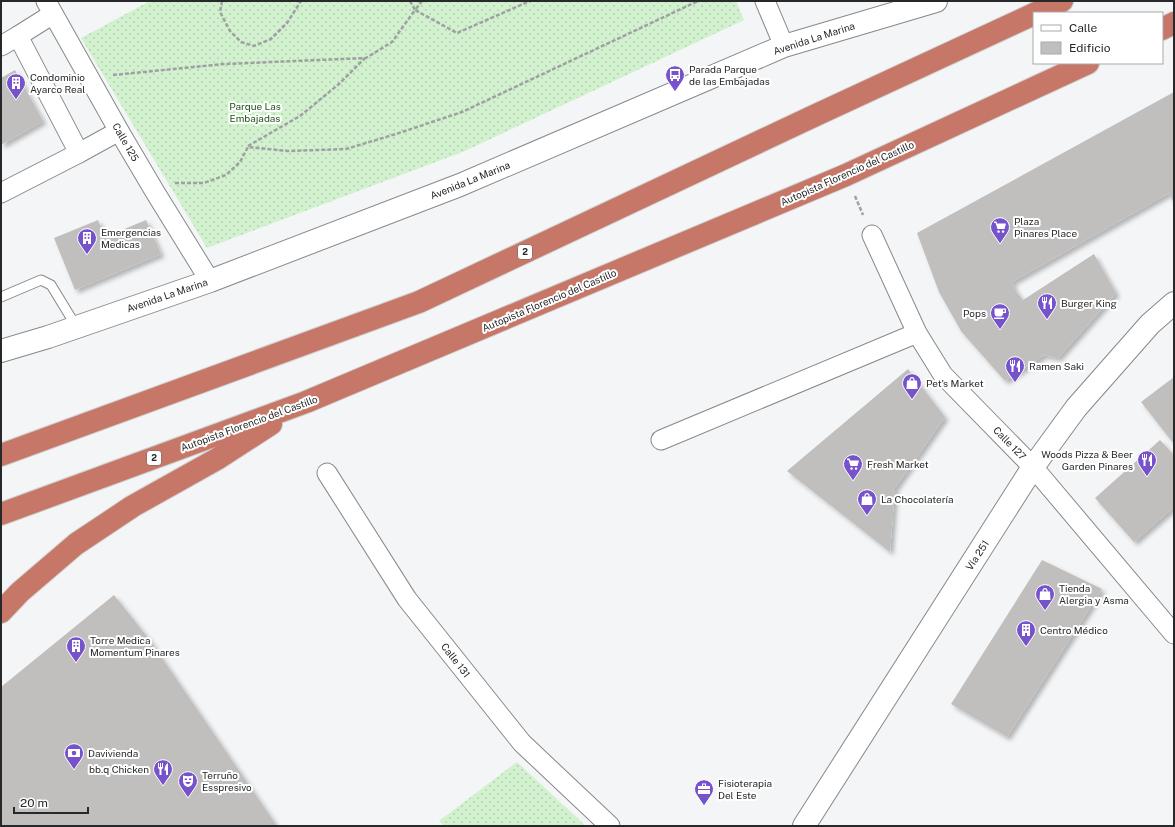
<svg xmlns="http://www.w3.org/2000/svg" width="1175" height="827" viewBox="0 0 1175 827" font-family="'Public Sans',sans-serif">
<style>
.grass{fill:url(#grass-dots)}
.building{fill:#c1bfbe;filter:url(#shadow)}
.lines{fill:none;stroke-linecap:round;stroke-linejoin:round}
.lane-casing{stroke:#87888a;stroke-width:11}
.street-casing{stroke:#87888a;stroke-width:21}
.secondary-casing{stroke:#87888a;stroke-width:24}
.highway-casing{stroke:#cfd0d0;stroke-width:24}
.path{stroke:#9fa0a2;stroke-width:2.5;stroke-dasharray:4 2;stroke-linecap:butt}
.lane{stroke:#fff;stroke-width:9}
.street{stroke:#fff;stroke-width:19}
.secondary{stroke:#fff;stroke-width:22}
.highway{stroke:#c77767;stroke-width:22}
.labels{text-anchor:middle;stroke-width:4;stroke-linejoin:round;paint-order:stroke}
.shield{fill:#fff;stroke:#686869;stroke-width:1}
.shield-label{font-size:9px;font-weight:bold;fill:#272829}
.street-label{font-size:10px;fill:#272829;stroke:#fff}
.poi-label{font-size:10px;fill:#272829;stroke:#fff;text-anchor:start}
.park-label{font-size:10px;fill:#1c5716;stroke:#fff}
</style>
<defs>
<pattern id="grass-dots" width="8" height="8" patternUnits="userSpaceOnUse"><rect width="8" height="8" fill="#d2f1ce"/><path d="M2 2h.1M6 6h.1" fill="none" stroke="#b4cfb1" stroke-width="1.8" stroke-linecap="round"/></pattern>
<filter id="shadow"><feDropShadow dx="3.5" dy="3.5" stdDeviation="2" flood-color="#0004"/></filter>
</defs>
<rect width="100%" height="100%" fill="#f3f5f7"/>
<g class="grass">
<polygon points="150,1 736,1 744,20 465,151 207,248 81,38"/>
<polygon points="517,762 586,826 444,826 439,821"/>
</g>
<g class="building">
<polygon points="15,70 43,121 1,145 1,78"/>
<polygon points="1174,92 1174,203 1169,193 1012,282 1015,290 1023,300 1094,254 1116,293 1058,358 1044,355 1005,381 961,331 939,292 917,233"/>
<polygon points="98,220 105,237 146,220 161,254 75,290 54,238"/>
<polygon points="908,369 945,417 895,488 890,552 787,471"/>
<polygon points="1174,377 1174,444 1141,402"/>
<polygon points="1160,440 1174,455 1174,507 1134,542 1095,498"/>
<polygon points="1042,560 1102,589 1007,737 951,704"/>
<polygon points="114,595 149,639 277,826 1,826 1,722 2,721 1,719 1,687"/>
</g>
<g class="lines">
<defs>
<polyline id="lane" points="1,297 41,280 51,285 76,326"/>
<g id="street">
<polyline points="46,1 119,131 155,192 210,281"/>
<polyline points="765,1 784,46"/>
<polyline points="18,36 53,14"/>
<polyline points="1,46 18,36 79,153 1,193"/>
<polyline points="79,153 119,131"/>
<polyline points="872,235 917,333 943,375 1033,467 1174,634"/>
<polyline points="661,440 917,333"/>
<polyline points="327,473 407,599 522,743 610,826"/>
</g>
<g id="secondary">
<polyline points="1,351 48,337 210,281 460,185 784,46 936,1"/>
<polyline points="804,826 1033,467 1076,408 1150,324 1174,303"/>
</g>
<g id="highway">
<polyline points="1036,13 1062,1"/>
<polyline points="1162,29 1174,23"/>
<polyline points="1,455 419,302 816,115 1034,14"/>
<polyline points="1,514 306,402 846,175 1088,63"/>
<polyline points="1,612 20,592 76,544 133,506 217,459 271,424"/>
</g>
</defs>
<use href="#lane" class="lane-casing"/>
<use href="#street" class="street-casing"/>
<use href="#secondary" class="secondary-casing"/>
<use href="#highway" class="highway-casing"/>
<g class="path">
<polyline points="222,1 220,12 230,31 241,42 254,46 271,39 287,23 301,1"/>
<polyline points="410,1 415,10 422,1"/>
<polyline points="113,75 224,64 366,58 392,42 415,10 457,33 530,1"/>
<polyline points="248,146 300,116 339,84 365,58"/>
<polyline points="175,183 204,183 226,175 240,162 248,147 288,151 346,149 396,134 462,112 698,1"/>
<polyline points="855,196 863,215"/>
</g>
<use href="#lane" class="lane"/>
<use href="#street" class="street"/>
<use href="#secondary" class="secondary"/>
<use href="#highway" class="highway"/>
</g>
<defs>
<symbol id="bus-pin" viewBox="-11 -11 22 30"><path d="M0 17L-7.5 6A9.5 9.5 0 1 1 7.5 6Z" fill="#7652cb" stroke="#fff"/><path d="M-5-6H5V4H4V6H2V4H-2V6H-4V4H-5ZM-3.5-4V0h7V-4ZM-3.5 1.2v1.5H-2V1.2ZM2 1.2v1.5H3.5V1.2Z" fill="#fff"/></symbol>
<symbol id="building-pin" viewBox="-11 -11 22 30"><path d="M0 17L-7.5 6A9.5 9.5 0 1 1 7.5 6Z" fill="#7652cb" stroke="#fff"/><path d="M-4-6H4V6H1V3H-1V6H-4ZM-2.5-4.3h1.7v1.8h-1.7ZM.8-4.3h1.7v1.8H.8ZM-2.5-1h1.7V.8h-1.7ZM.8-1h1.7V.8H.8Z" fill="#fff"/></symbol>
<symbol id="supermarket-pin" viewBox="-11 -11 22 30"><path d="M0 17L-7.5 6A9.5 9.5 0 1 1 7.5 6Z" fill="#7652cb" stroke="#fff"/><path d="M-6-5.5h2.5l.6 2H6L4.5 2H-2.5L-4.4-4H-6ZM-1.5 3.2a1.3 1.3 0 1 0 .1 0ZM3 3.2a1.3 1.3 0 1 0 .1 0Z" fill="#fff"/></symbol>
<symbol id="restaurant-pin" viewBox="-11 -11 22 30"><path d="M0 17L-7.5 6A9.5 9.5 0 1 1 7.5 6Z" fill="#7652cb" stroke="#fff"/><path d="M-5-6h1v4h1v-4h1v4h1v-4h1v5L-1.5 .5V6h-2V.5L-5-1ZM5-6V6H3V1.5H1.5Q1.5-4 5-6Z" fill="#fff"/></symbol>
<symbol id="cafe-pin" viewBox="-11 -11 22 30"><path d="M0 17L-7.5 6A9.5 9.5 0 1 1 7.5 6Z" fill="#7652cb" stroke="#fff"/><path d="M-5.5-4.5H6V0H3Q3 3.5 0 3.5H-2.5Q-5.5 3.5-5.5 0ZM3-3.2v2h1.7v-2ZM-6 4.5H4V6H-6Z" fill="#fff"/></symbol>
<symbol id="shop-pin" viewBox="-11 -11 22 30"><path d="M0 17L-7.5 6A9.5 9.5 0 1 1 7.5 6Z" fill="#7652cb" stroke="#fff"/><path d="M-5-2.5h2.3a2.7 3.5 0 0 1 5.4 0H5L5.5 6h-11ZM-1.5-2.5h3a1.5 2.3 0 0 0-3 0Z" fill="#fff"/></symbol>
<symbol id="bank-pin" viewBox="-11 -11 22 30"><path d="M0 17L-7.5 6A9.5 9.5 0 1 1 7.5 6Z" fill="#7652cb" stroke="#fff"/><path d="M-6-4H6V4H-6ZM0-2.3a2.3 2.3 0 1 0 0 4.6a2.3 2.3 0 1 0 0-4.6Z" fill="#fff"/></symbol>
<symbol id="theatre-pin" viewBox="-11 -11 22 30"><path d="M0 17L-7.5 6A9.5 9.5 0 1 1 7.5 6Z" fill="#7652cb" stroke="#fff"/><path d="M-5-5.5Q0-4 5-5.5V0Q5 5 0 6Q-5 5-5 0ZM-3.3-2.5H-1v1.5H-3.3ZM1-2.5H3.3v1.5H1ZM-2.8 1Q0 5.5 2.8 1Z" fill="#fff"/></symbol>
<symbol id="office-pin" viewBox="-11 -11 22 30"><path d="M0 17L-7.5 6A9.5 9.5 0 1 1 7.5 6Z" fill="#7652cb" stroke="#fff"/><path d="M-6-3h4V-5.5h4V-3h4V5H-6ZM-1-4.5V-3h2v-1.5ZM-6 0V1H6V0Z" fill="#fff"/></symbol>
</defs>
<g fill-rule="evenodd">
<use href="#bus-pin" x="664" y="64" width="22" height="30"/>
<use href="#building-pin" x="5" y="72" width="22" height="30"/>
<use href="#supermarket-pin" x="989" y="216" width="22" height="30"/>
<use href="#building-pin" x="76" y="227" width="22" height="30"/>
<use href="#restaurant-pin" x="1036" y="292" width="22" height="30"/>
<use href="#cafe-pin" x="989" y="302" width="22" height="30"/>
<use href="#restaurant-pin" x="1004" y="355" width="22" height="30"/>
<use href="#shop-pin" x="901" y="372" width="22" height="30"/>
<use href="#restaurant-pin" x="1136" y="449" width="22" height="30"/>
<use href="#supermarket-pin" x="842" y="453" width="22" height="30"/>
<use href="#shop-pin" x="856" y="488" width="22" height="30"/>
<use href="#shop-pin" x="1034" y="583" width="22" height="30"/>
<use href="#building-pin" x="1015" y="619" width="22" height="30"/>
<use href="#building-pin" x="65" y="635" width="22" height="30"/>
<use href="#bank-pin" x="63" y="742" width="22" height="30"/>
<use href="#restaurant-pin" x="152" y="758" width="22" height="30"/>
<use href="#theatre-pin" x="177" y="770" width="22" height="30"/>
<use href="#office-pin" x="693" y="778" width="22" height="30"/>
</g>
<g class="labels">
<g class="shield">
<rect x="518" y="245" width="14" height="14" rx="3"/>
<rect x="147" y="451" width="14" height="14" rx="3"/>
</g>
<g class="shield-label">
<text x="525" y="255">2</text>
<text x="154" y="461">2</text>
</g>
<g class="street-label">
<text transform="translate(814 38) rotate(-18)" y="4">Avenida La Marina</text>
<text transform="translate(126 142) rotate(60)" y="4">Calle 125</text>
<text transform="translate(847 173) rotate(-24)" y="4">Autopista Florencio del Castillo</text>
<text transform="translate(470 180) rotate(-22)" y="4">Avenida La Marina</text>
<text transform="translate(167 295) rotate(-19)" y="4">Avenida La Marina</text>
<text transform="translate(549 300) rotate(-23)" y="4">Autopista Florencio del Castillo</text>
<text transform="translate(249 423) rotate(-20)" y="4">Autopista Florencio del Castillo</text>
<text transform="translate(1010 443) rotate(46)" y="4">Calle 127</text>
<text transform="translate(977 555) rotate(-57)" y="4">Vía 251</text>
<text transform="translate(456 660) rotate(52)" y="4">Calle 131</text>
</g>
<g class="poi-label">
<text x="689" y="73">Parada Parque<tspan x="689" dy="12">de las Embajadas</tspan></text>
<text x="30" y="81">Condominio<tspan x="30" dy="12">Ayarco Real</tspan></text>
<text x="1014" y="225">Plaza<tspan x="1014" dy="12">Pinares Place</tspan></text>
<text x="101" y="236">Emergencias<tspan x="101" dy="12">Medicas</tspan></text>
<text x="1061" y="307">Burger King</text>
<text x="986" y="317" text-anchor="end">Pops</text>
<text x="1029" y="370">Ramen Saki</text>
<text x="926" y="387">Pet's Market</text>
<text x="1133" y="458" text-anchor="end">Woods Pizza &amp; Beer<tspan x="1133" dy="12">Garden Pinares</tspan></text>
<text x="867" y="468">Fresh Market</text>
<text x="881" y="503">La Chocolatería</text>
<text x="1059" y="592">Tienda<tspan x="1059" dy="12">Alergia y Asma</tspan></text>
<text x="1040" y="634">Centro Médico</text>
<text x="90" y="644">Torre Medica<tspan x="90" dy="12">Momentum Pinares</tspan></text>
<text x="88" y="757">Davivienda</text>
<text x="149" y="773" text-anchor="end">bb.q Chicken</text>
<text x="202" y="779">Terruño<tspan x="202" dy="12">Esspresivo</tspan></text>
<text x="718" y="787">Fisioterapia<tspan x="718" dy="12">Del Este</tspan></text>
</g>
<g class="park-label">
<text x="255" y="110">Parque Las<tspan x="255" dy="12">Embajadas</tspan></text>
</g>
</g>
<rect width="1175" height="827" fill="none" stroke="#272829" stroke-width="4"/>
<rect x="1033" y="12" width="130" height="52" fill="#ffffff" stroke="#a9a9a9"/>
<rect x="1041" y="25" width="20" height="6" fill="#ffffff" stroke="#a9a9a9"/>
<text x="1069" y="32" font-size="12" fill="#272829">Calle</text>
<rect x="1041" y="42" width="20" height="12" fill="#c1bfbe" stroke="#a9a9a9"/>
<text x="1069" y="52" font-size="12" fill="#272829">Edificio</text>
<path d="M14 807v6h74v-6" fill="none" stroke="#272829" stroke-width="2"/>
<text x="20" y="807" font-size="12" fill="#272829" stroke="#ffffff" stroke-width="3" paint-order="stroke">20 m</text>
</svg>
